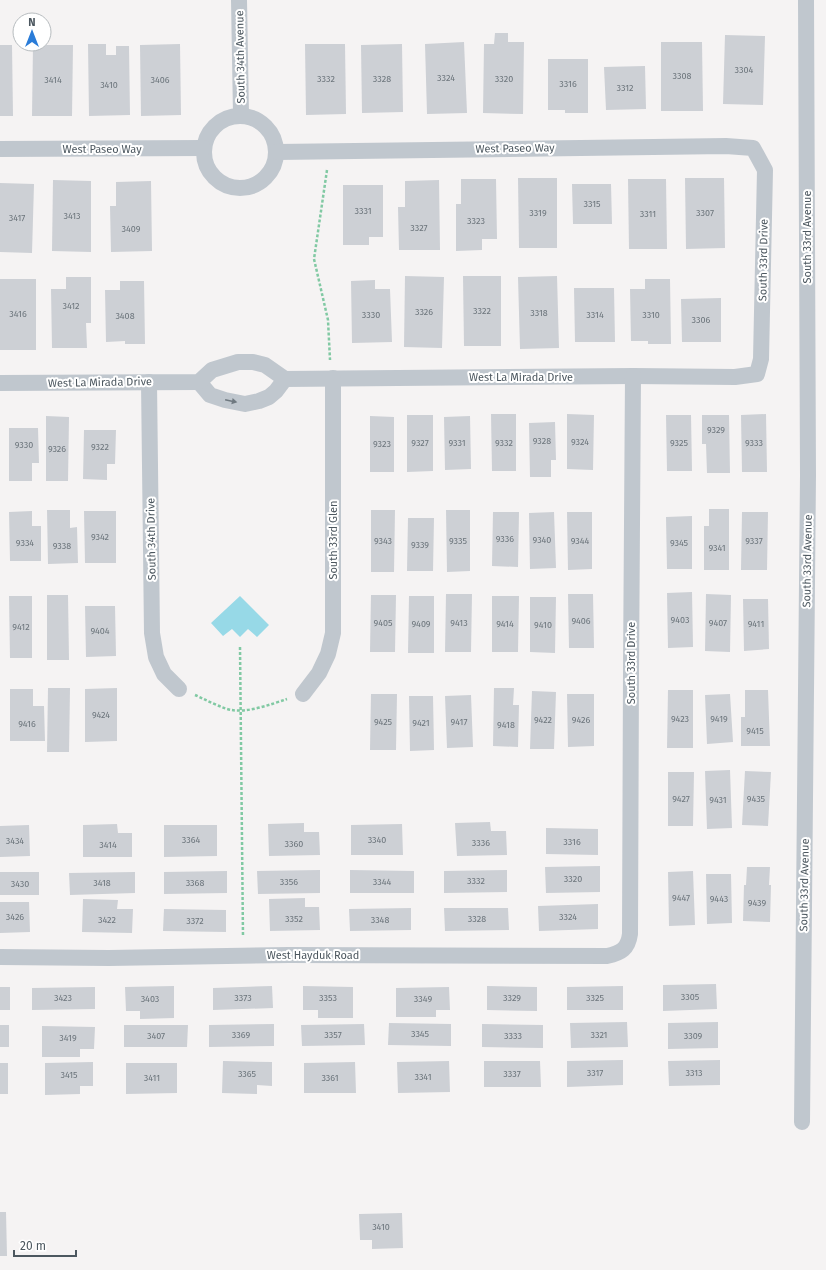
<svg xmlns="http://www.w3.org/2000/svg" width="826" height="1270" viewBox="0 0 826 1270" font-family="'Fira Sans',sans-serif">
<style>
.water{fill:#97d9e7}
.building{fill:#cdd0d5}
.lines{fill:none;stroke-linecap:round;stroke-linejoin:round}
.path{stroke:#81c9a3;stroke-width:2.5;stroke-dasharray:3 2;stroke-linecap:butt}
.street{stroke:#c0c7ce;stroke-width:16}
.oneway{fill:#6f7980}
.labels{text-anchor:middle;stroke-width:4;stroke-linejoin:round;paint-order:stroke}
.number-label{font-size:9px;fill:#6c757c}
.street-label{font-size:11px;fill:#4c575f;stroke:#fff}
</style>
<rect width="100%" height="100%" fill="#f5f3f3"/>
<polygon class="water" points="240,596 269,625 257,637 248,629 240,637 232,629 223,636 211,623"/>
<g class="building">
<polygon points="495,33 508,33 508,42 524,42 523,114 483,113 484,44 494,44"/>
<polygon points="725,35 765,36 763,105 723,104"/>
<polygon points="464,42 467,113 427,114 425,44"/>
<polygon points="661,42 702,42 703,111 661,111"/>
<polygon points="88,44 106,44 106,55 116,55 116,46 129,46 130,115 89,116"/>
<polygon points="180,44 181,115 141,116 140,45"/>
<polygon points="305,44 345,44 346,114 306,115"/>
<polygon points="402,44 403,112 362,113 361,45"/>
<polygon points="0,45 12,45 13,116 0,116"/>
<polygon points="33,45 73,45 72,116 32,116"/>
<polygon points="548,59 588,59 588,113 565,113 565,110 548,110"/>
<polygon points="645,66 646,109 606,110 604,67"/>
<polygon points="518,178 557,178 557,248 519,248"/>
<polygon points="685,178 724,178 725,248 686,249"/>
<polygon points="461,179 496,179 497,239 482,239 482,250 456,251 456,204 461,204"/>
<polygon points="628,179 666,179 667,249 629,249"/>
<polygon points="53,180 91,181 91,252 52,251"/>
<polygon points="439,180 440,250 399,250 398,207 405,207 405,181"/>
<polygon points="151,181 152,251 111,252 110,206 116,206 116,182"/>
<polygon points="0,183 34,184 32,253 0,252"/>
<polygon points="572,184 611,184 612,224 573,224"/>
<polygon points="343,185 383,185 383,237 369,237 369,245 343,245"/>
<polygon points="405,276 444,277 442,348 404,347"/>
<polygon points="463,276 501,276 501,346 464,346"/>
<polygon points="557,276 559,348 520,349 518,277"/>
<polygon points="66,277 91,277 91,323 86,323 87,348 52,348 51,289 66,289"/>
<rect x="0" y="279" width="36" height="71"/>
<polygon points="645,279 670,279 671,344 648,344 648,341 631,341 630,289 645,289"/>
<polygon points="375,280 375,289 390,289 392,342 352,343 351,281"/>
<polygon points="120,281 144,281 145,344 125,344 125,341 106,342 105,290 120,290"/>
<polygon points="574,288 614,288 615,342 575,342"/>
<polygon points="721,298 721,342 682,342 681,299"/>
<polygon points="491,414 516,414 516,471 492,471"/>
<polygon points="567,414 594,415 593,470 567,469"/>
<polygon points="766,414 767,472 742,472 741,415"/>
<polygon points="407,415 433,415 433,471 407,472"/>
<polygon points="666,415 691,415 692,471 667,471"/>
<polygon points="702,415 729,415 730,473 707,473 706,444 702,444"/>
<polygon points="46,416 69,417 68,481 46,481"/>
<polygon points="370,416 394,417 394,472 370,472"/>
<polygon points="470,416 471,469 445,470 444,417"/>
<polygon points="555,422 556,460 551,460 551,477 530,477 529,423"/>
<polygon points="9,428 38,428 39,463 32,463 32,481 9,481"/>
<polygon points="84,430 116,430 115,464 107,464 107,480 83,479"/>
<polygon points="709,509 729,509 729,570 704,570 704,526 709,526"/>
<polygon points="47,510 70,510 70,528 77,527 78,563 48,564"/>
<polygon points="371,510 395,510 394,572 371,572"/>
<polygon points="446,510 470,510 470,571 447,572"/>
<polygon points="32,511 32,526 41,526 41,561 10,561 9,512"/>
<polygon points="84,511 116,511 116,563 85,563"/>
<polygon points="493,512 519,512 518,567 492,566"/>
<polygon points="554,512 556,568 530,569 529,513"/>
<polygon points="567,512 592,512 592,569 568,570"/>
<polygon points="742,512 768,512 767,570 741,570"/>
<polygon points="692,516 692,569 667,569 666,517"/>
<polygon points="408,518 434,518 433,571 407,571"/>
<polygon points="692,592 693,647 668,648 667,593"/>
<polygon points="446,594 472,594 471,652 445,652"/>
<polygon points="568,594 593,594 594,648 569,648"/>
<polygon points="706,594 731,595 730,652 705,651"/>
<polygon points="47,595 68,595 69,660 47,660"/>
<polygon points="371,595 396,595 395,652 370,652"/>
<polygon points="9,596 32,596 32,658 10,658"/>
<polygon points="409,596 434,596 434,653 408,653"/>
<polygon points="492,596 519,596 518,652 492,652"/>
<polygon points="530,597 556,597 555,653 530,652"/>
<polygon points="743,599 768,599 769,649 744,651"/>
<polygon points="85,606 115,606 116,656 86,657"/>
<polygon points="48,688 70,688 69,752 47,752"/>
<polygon points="117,688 117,741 85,742 85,689"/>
<polygon points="494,688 514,688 513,705 519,705 518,747 493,746"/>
<polygon points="10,689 33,689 33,706 44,706 45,741 10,741"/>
<polygon points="668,690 693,690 693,748 667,748"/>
<polygon points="745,690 768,690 770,746 741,746 741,717 745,717"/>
<polygon points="532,691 556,692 554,749 530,749"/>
<polygon points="371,694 397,694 396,750 370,750"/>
<polygon points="567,694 594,694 594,746 568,747"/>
<polygon points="730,694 733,742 707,744 705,695"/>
<polygon points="471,695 473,747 447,748 445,696"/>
<polygon points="409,696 433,696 434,750 410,751"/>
<polygon points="730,770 732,828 707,829 705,771"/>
<polygon points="745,771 771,772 768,826 742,825"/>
<polygon points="668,772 694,772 693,826 668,826"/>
<polygon points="490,822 491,831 506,831 507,855 457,856 455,823"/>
<polygon points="304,823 304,832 319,832 320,855 269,856 268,824"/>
<polygon points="117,824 118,833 132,833 132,857 83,857 83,825"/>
<polygon points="402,824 403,855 351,855 351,825"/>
<polygon points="29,825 30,856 0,857 0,826"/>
<polygon points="164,825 217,825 217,856 164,857"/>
<polygon points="546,828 598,829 598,855 546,854"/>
<polygon points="600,866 600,892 546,893 545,867"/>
<polygon points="747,867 770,867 769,885 771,885 770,922 743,921 744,885 746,885"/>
<polygon points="320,870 320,893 258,894 257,871"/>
<polygon points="350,870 414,871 414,893 350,893"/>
<polygon points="507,870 507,892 444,893 444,871"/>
<polygon points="227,871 227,893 164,894 164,872"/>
<polygon points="693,871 695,925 669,926 668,872"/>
<rect x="0" y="872" width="39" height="23"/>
<polygon points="135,872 135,893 70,895 69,873"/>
<polygon points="706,874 731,874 732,923 707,924"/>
<polygon points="305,898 305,907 319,907 320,930 270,931 269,899"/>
<polygon points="83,899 118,900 117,909 133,909 132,933 82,932"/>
<polygon points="0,902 29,902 30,932 0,933"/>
<polygon points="598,904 598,929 539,931 538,906"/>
<polygon points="411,908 411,930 350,931 349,909"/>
<polygon points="444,908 508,908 509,930 445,931"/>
<polygon points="164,909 226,910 226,932 163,931"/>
<polygon points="716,984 717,1009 663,1011 663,985"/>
<polygon points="174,986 174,1018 140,1019 140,1011 126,1011 125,987"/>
<polygon points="272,986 273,1008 213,1010 213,988"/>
<polygon points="303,986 353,987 353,1018 318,1018 318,1010 303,1010"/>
<polygon points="487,986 537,987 537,1011 487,1010"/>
<polygon points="623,986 623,1010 567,1010 567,987"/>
<rect x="0" y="987" width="10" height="23"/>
<polygon points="95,987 95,1009 32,1010 32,988"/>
<polygon points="449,987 450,1010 436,1010 436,1017 396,1017 396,988"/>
<polygon points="627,1022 628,1047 571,1048 570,1023"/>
<polygon points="718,1022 718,1048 668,1049 668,1023"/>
<polygon points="389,1023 451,1024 451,1046 388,1045"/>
<polygon points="274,1024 274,1046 209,1047 209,1025"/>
<polygon points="364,1024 365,1045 302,1046 301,1025"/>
<polygon points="482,1024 543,1025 543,1048 482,1047"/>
<rect x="0" y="1025" width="9" height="22"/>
<polygon points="124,1025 188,1025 187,1047 124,1047"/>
<polygon points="42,1026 95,1027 94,1049 80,1049 80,1057 42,1057"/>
<polygon points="623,1060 623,1085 567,1087 567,1061"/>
<polygon points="720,1060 720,1085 669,1086 668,1061"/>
<polygon points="223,1061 272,1062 272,1086 257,1085 257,1094 222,1093"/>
<polygon points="449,1061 450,1092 398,1093 397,1062"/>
<polygon points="484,1061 540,1061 541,1087 484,1087"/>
<polygon points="93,1062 93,1086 80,1086 80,1094 45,1095 45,1063"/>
<polygon points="355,1062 356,1093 304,1093 304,1063"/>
<rect x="0" y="1063" width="8" height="31"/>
<polygon points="126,1063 177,1063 177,1093 126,1094"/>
<polygon points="0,1212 6,1212 7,1256 0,1256"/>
<polygon points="402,1213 403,1248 372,1249 372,1240 360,1240 359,1214"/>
</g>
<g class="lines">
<g class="path">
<polyline points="327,170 314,259 328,320 330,360"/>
<polyline points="240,647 243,937"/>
<path d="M195,695C204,699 223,709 232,710C248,713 272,704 287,699"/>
</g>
<g class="street">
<polyline points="239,0 241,115"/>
<circle cx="240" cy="152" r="36"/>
<polyline points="0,149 203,148"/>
<polyline points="149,382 152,633 156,657 164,674 179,689"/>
<polyline points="199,382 210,395 225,400 245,404 259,401 269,397 276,391 285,379"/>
<polyline points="0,383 199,382 212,370 238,362 253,362 265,365 285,379 633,376 735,377 757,374 761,359 765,170 753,148 726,146 277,152"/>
<polyline points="303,694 319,673 328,654 333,633 333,378"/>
<path d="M0,957L109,958L289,955L607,956C621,953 628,949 630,934L631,671L633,376"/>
<polyline points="802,1122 808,475 806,0"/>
</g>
</g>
<defs><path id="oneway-solid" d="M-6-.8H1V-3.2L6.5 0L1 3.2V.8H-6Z"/></defs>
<use class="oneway" href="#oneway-solid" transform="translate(231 401) rotate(12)"/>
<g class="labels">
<g class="number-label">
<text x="744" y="73">3304</text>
<text x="682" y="79">3308</text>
<text x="446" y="81">3324</text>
<text x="326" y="82">3332</text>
<text x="382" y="82">3328</text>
<text x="504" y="82">3320</text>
<text x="53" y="83">3414</text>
<text x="160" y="83">3406</text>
<text x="568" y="87">3316</text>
<text x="109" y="88">3410</text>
<text x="625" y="91">3312</text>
<text x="592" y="207">3315</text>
<text x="363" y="214">3331</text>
<text x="538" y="216">3319</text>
<text x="705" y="216">3307</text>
<text x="648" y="217">3311</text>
<text x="72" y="219">3413</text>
<text x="17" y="221">3417</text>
<text x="476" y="224">3323</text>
<text x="419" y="231">3327</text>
<text x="131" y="232">3409</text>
<text x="71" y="309">3412</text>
<text x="482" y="314">3322</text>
<text x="424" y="315">3326</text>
<text x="539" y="316">3318</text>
<text x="18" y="317">3416</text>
<text x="371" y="318">3330</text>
<text x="595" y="318">3314</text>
<text x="651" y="318">3310</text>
<text x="125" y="319">3408</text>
<text x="701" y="323">3306</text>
<text x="716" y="433">9329</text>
<text x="542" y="444">9328</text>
<text x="580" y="445">9324</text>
<text x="420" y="446">9327</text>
<text x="457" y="446">9331</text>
<text x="504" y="446">9332</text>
<text x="679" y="446">9325</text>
<text x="754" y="446">9333</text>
<text x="382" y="447">9323</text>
<text x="24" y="448">9330</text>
<text x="100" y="450">9322</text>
<text x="57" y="452">9326</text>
<text x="100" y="540">9342</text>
<text x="505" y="542">9336</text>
<text x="542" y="543">9340</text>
<text x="383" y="544">9343</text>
<text x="458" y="544">9335</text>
<text x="580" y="544">9344</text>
<text x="754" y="544">9337</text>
<text x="25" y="546">9334</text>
<text x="679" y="546">9345</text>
<text x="420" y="548">9339</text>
<text x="62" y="549">9338</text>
<text x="717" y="551">9341</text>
<text x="680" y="623">9403</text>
<text x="581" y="624">9406</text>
<text x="383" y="626">9405</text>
<text x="459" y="626">9413</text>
<text x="718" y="626">9407</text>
<text x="421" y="627">9409</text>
<text x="505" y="627">9414</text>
<text x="756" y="627">9411</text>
<text x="543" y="628">9410</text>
<text x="21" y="630">9412</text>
<text x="100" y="634">9404</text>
<text x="101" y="718">9424</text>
<text x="680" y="722">9423</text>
<text x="719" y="722">9419</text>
<text x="543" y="723">9422</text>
<text x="581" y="723">9426</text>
<text x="383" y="725">9425</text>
<text x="459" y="725">9417</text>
<text x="421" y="726">9421</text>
<text x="27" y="727">9416</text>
<text x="506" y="728">9418</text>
<text x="755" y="734">9415</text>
<text x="681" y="802">9427</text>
<text x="756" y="802">9435</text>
<text x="718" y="803">9431</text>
<text x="191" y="843">3364</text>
<text x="377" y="843">3340</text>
<text x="15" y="844">3434</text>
<text x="572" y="845">3316</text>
<text x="481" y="846">3336</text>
<text x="294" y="847">3360</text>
<text x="108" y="848">3414</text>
<text x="573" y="882">3320</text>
<text x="476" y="884">3332</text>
<text x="289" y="885">3356</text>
<text x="382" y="885">3344</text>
<text x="102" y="886">3418</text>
<text x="195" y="886">3368</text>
<text x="20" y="887">3430</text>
<text x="681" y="901">9447</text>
<text x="719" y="902">9443</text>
<text x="757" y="906">9439</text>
<text x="15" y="920">3426</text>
<text x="568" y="920">3324</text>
<text x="294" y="922">3352</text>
<text x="477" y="922">3328</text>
<text x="107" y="923">3422</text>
<text x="380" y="923">3348</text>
<text x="195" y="924">3372</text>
<text x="690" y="1000">3305</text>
<text x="63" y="1001">3423</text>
<text x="243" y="1001">3373</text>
<text x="328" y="1001">3353</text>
<text x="512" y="1001">3329</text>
<text x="595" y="1001">3325</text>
<text x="150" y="1002">3403</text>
<text x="423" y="1002">3349</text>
<text x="420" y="1037">3345</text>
<text x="241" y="1038">3369</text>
<text x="333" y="1038">3357</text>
<text x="599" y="1038">3321</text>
<text x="156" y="1039">3407</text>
<text x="513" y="1039">3333</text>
<text x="693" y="1039">3309</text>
<text x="68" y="1041">3419</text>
<text x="595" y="1076">3317</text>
<text x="694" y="1076">3313</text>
<text x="247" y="1077">3365</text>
<text x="512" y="1077">3337</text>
<text x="69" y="1078">3415</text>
<text x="423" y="1080">3341</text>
<text x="152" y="1081">3411</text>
<text x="330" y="1081">3361</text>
<text x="381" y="1230">3410</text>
</g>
<g class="street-label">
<text transform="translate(240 57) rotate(-91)" y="4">South 34th Avenue</text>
<text transform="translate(515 148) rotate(-1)" y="4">West Paseo Way</text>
<text x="102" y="153">West Paseo Way</text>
<text transform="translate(807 237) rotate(-90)" y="4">South 33rd Avenue</text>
<text transform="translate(763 260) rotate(-89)" y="4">South 33rd Drive</text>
<text x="521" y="381">West La Mirada Drive</text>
<text transform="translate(100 382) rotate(-1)" y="4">West La Mirada Drive</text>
<text transform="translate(151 539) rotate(-91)" y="4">South 34th Drive</text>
<text transform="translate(333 540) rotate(-90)" y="4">South 33rd Glen</text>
<text transform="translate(807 561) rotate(-89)" y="4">South 33rd Avenue</text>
<text transform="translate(631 663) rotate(-90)" y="4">South 33rd Drive</text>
<text transform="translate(804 885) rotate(-89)" y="4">South 33rd Avenue</text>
<text x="313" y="959">West Hayduk Road</text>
</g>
</g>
<g transform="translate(32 32)"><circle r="19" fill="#ffffff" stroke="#b7bcbf"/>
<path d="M0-3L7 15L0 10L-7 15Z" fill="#2a7cd8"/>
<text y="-6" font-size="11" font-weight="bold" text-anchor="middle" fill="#4c575f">N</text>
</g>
<path d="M14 1250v6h62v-6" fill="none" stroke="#4c575f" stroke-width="2"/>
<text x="20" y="1250" font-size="12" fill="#4c575f" stroke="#ffffff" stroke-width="3" paint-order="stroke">20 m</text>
</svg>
